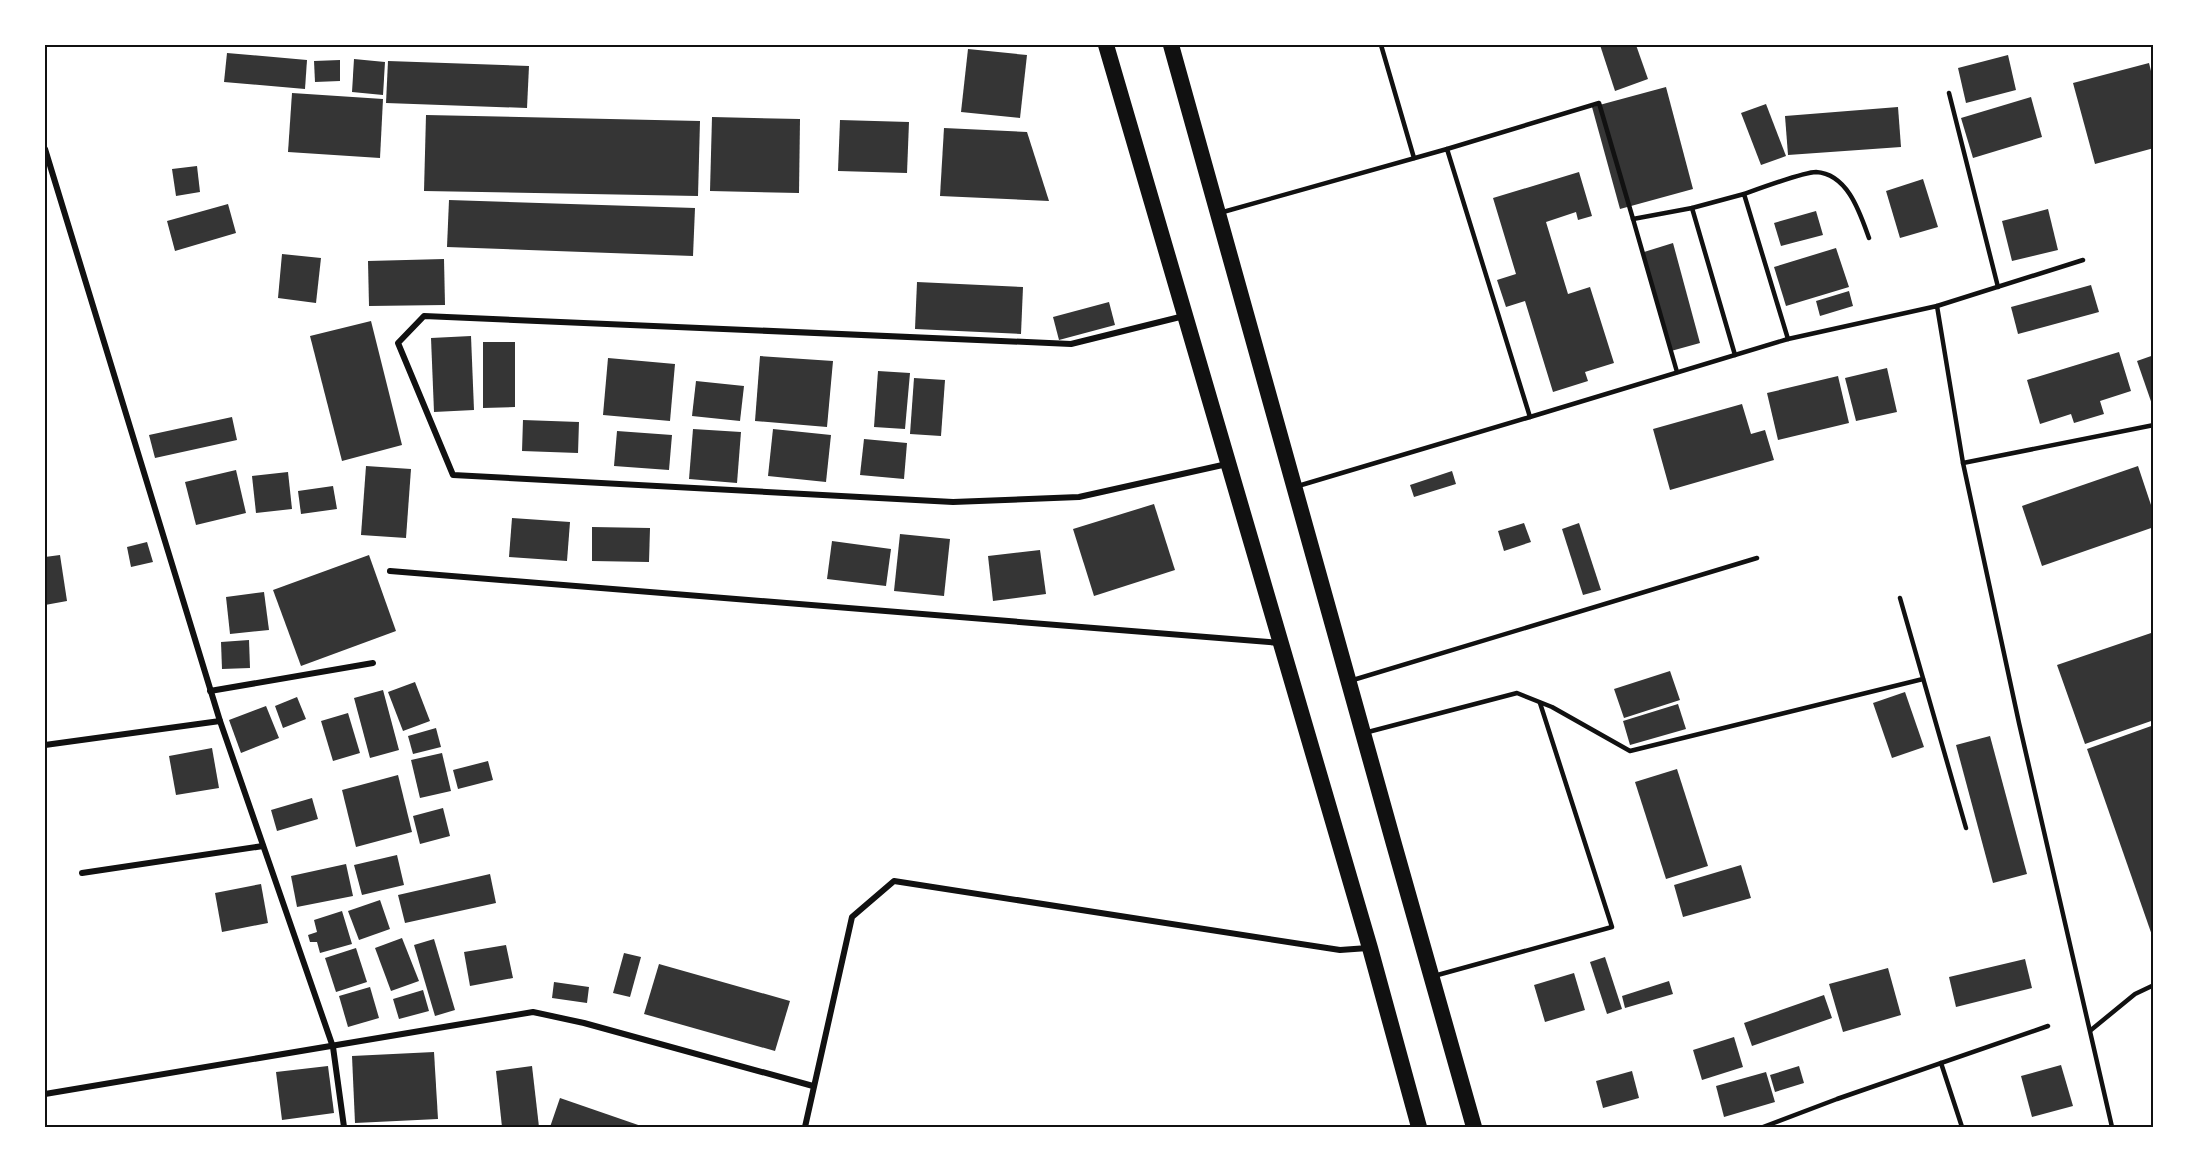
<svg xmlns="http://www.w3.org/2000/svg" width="2199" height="1172" viewBox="0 0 2199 1172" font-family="Montserrat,sans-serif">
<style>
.building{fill:#353535}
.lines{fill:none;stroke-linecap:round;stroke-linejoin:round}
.service{stroke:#111;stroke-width:4.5}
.minor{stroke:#111;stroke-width:6}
.trunk{stroke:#111;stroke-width:16}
.neatline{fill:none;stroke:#111;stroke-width:2}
</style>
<rect width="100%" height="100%" fill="#fff"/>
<g class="building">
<polygon points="1600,45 1636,45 1648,79 1615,91"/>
<polygon points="968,49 1027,55 1020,118 961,112"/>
<polygon points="227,53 307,60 305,89 224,82"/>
<polygon points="2008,55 2016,90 1966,103 1958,68"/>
<polygon points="354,59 385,62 383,95 352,92"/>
<polygon points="340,60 340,81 315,82 314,61"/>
<polygon points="388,61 529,66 527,108 386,103"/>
<polygon points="2149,63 2154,83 2154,148 2095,164 2073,83"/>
<polygon points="1666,87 1693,189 1620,209 1592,107"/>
<polygon points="292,93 383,99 380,158 288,152"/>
<polygon points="2031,97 2042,137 1973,158 1961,118"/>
<polygon points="1766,104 1786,156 1761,165 1741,113"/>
<polygon points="1898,107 1901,147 1788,155 1785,116"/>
<polygon points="426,115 700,121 698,196 424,191"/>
<polygon points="712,117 800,119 799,193 710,191"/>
<polygon points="840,120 909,122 907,173 838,171"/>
<polygon points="944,128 1027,132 1049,201 940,196"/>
<polygon points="197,166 200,192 176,196 172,169"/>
<polygon points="1579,172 1592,216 1578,220 1576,212 1546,222 1568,294 1590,287 1614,363 1585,372 1588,381 1553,392 1525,301 1506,307 1497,280 1516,274 1493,198"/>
<polygon points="1923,179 1938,227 1900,238 1886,191"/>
<polygon points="449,200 695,208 693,256 447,247"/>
<polygon points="228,204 236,233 175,251 167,221"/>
<polygon points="2048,209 2058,250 2012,261 2002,221"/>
<polygon points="1816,211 1823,235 1781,246 1774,223"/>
<polygon points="1673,243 1700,343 1671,351 1644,252"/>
<polygon points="1836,248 1849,287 1786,306 1774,267"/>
<polygon points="282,254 321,258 316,303 278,298"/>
<polygon points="444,259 445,305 369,306 368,261"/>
<polygon points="917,282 1023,287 1021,334 915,329"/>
<polygon points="2091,285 2099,312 2018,334 2011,307"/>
<polygon points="1849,291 1853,306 1820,316 1816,301"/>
<polygon points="1109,302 1115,325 1059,340 1053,317"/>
<polygon points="371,321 402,445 342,461 310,336"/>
<polygon points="471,336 474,410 434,412 431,338"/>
<polygon points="483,342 515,342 515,407 483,408"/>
<polygon points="2119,352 2131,391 2100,401 2104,414 2074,423 2071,414 2040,424 2027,380"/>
<polygon points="2154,355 2154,410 2137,361"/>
<polygon points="760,356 833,361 827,427 755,421"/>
<polygon points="608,358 675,364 670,421 603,415"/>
<polygon points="1887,368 1897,412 1856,421 1845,378"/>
<polygon points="878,371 910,373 905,429 874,427"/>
<polygon points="1838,376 1849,423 1778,440 1767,393"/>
<polygon points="914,378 945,380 941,436 910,434"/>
<polygon points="696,381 744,386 740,421 692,416"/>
<polygon points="1742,404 1751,434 1765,430 1774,460 1670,490 1653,429"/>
<polygon points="232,417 237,440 155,458 149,435"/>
<polygon points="523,420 579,422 578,453 522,451"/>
<polygon points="693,429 741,432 737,483 689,479"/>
<polygon points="773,429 831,435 826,482 768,476"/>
<polygon points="617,431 672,435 669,470 614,466"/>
<polygon points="864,439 907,443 904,479 860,475"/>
<polygon points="366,466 411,469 406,538 361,535"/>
<polygon points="2138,466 2154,514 2154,527 2042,566 2022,506"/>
<polygon points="236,470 246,513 196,525 185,482"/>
<polygon points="1452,471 1456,484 1414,497 1410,485"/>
<polygon points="288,472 292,509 256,513 252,476"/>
<polygon points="333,486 337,509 301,514 298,491"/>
<polygon points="1154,504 1175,570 1094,596 1073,529"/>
<polygon points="512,518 570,522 567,561 509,557"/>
<polygon points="1524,523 1531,542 1504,551 1498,531"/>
<polygon points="1579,523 1601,590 1583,595 1562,529"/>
<polygon points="592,527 650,528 649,562 592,561"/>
<polygon points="900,534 950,539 944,596 894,591"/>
<polygon points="832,541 891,549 886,586 827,579"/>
<polygon points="147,542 153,562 131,567 127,547"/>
<polygon points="1040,550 1046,594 993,601 988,556"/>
<polygon points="60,555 67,601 45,605 45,557"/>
<polygon points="369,555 396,631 301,666 273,590"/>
<polygon points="264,592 269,630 230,634 226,597"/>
<polygon points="2154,632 2154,720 2085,744 2057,665"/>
<polygon points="249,640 250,668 222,669 221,642"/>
<polygon points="1670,671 1680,700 1624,718 1614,689"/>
<polygon points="415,682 430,721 403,731 388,692"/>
<polygon points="383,690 399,750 370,758 354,698"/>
<polygon points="1905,692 1924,747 1892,758 1873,703"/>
<polygon points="297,697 306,719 283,728 275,706"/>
<polygon points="1678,704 1686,729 1630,745 1623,721"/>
<polygon points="266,706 279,738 241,753 229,720"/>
<polygon points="348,713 360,753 333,761 321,721"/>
<polygon points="2154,725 2154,941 2087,749"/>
<polygon points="436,728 441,747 413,754 408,736"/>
<polygon points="1990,736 2027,874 1993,883 1956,745"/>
<polygon points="212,748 219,788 176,795 169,756"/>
<polygon points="442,753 451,791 420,798 411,760"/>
<polygon points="488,761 493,780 458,789 453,770"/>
<polygon points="1677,769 1708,866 1666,879 1635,782"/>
<polygon points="398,775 412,832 356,847 342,790"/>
<polygon points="312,798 318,819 277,831 271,810"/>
<polygon points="443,808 450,836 420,844 413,816"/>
<polygon points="397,855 404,885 362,895 354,865"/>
<polygon points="346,864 353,896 297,907 291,876"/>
<polygon points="1741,865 1751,898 1683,917 1674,885"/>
<polygon points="490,874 496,903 405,923 398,895"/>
<polygon points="261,884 268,923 222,932 215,893"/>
<polygon points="380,900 390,929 359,940 348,911"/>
<polygon points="342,911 352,944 320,953 317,942 310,942 308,935 317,932 314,920"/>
<polygon points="402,938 419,981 391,991 375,948"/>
<polygon points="434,939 455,1010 435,1016 414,945"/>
<polygon points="506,945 513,978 470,986 464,952"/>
<polygon points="356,948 367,982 336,992 325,958"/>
<polygon points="624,953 641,957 630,997 613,993"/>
<polygon points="1605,957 1622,1009 1607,1014 1590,962"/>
<polygon points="2025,959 2032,988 1956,1007 1949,977"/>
<polygon points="659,964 790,1001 775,1051 644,1014"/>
<polygon points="1888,968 1901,1015 1843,1032 1829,984"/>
<polygon points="1574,973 1585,1010 1545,1022 1534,985"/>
<polygon points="1669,981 1673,994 1625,1008 1622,996"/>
<polygon points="554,982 589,987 587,1003 552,998"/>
<polygon points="370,987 379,1018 348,1027 339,996"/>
<polygon points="423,990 429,1011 399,1019 393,999"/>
<polygon points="1824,995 1832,1018 1752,1046 1744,1023"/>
<polygon points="1734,1037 1743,1067 1702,1080 1693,1050"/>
<polygon points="434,1052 438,1119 355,1123 352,1056"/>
<polygon points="2061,1065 2073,1106 2032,1117 2021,1076"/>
<polygon points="328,1066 334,1113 282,1120 276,1072"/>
<polygon points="532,1066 539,1127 502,1127 496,1071"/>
<polygon points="1799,1066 1804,1083 1775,1092 1770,1075"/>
<polygon points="1632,1071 1639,1098 1603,1108 1596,1081"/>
<polygon points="1766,1072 1775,1102 1724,1117 1716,1086"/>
<polygon points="560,1098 644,1127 550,1127"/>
</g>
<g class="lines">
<g class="service">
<polyline points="1381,45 1414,158"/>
<polyline points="1949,93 1998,287"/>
<polyline points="1447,149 1599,103 1633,219 1692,208 1744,194 1788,339 1530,417"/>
<path d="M1744,194C1758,189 1804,172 1816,172C1848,174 1860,213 1869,238"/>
<polyline points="1692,208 1735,355"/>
<polyline points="1223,212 1447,149 1530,417 1298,486"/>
<polyline points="1633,219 1677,372"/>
<polyline points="1937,306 2083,260"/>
<polyline points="1788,339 1937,306 1963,463 2019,723 2112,1127"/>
<polyline points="1963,463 2154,425"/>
<polyline points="1900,598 1966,828"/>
<polyline points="1353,680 1757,558"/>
<polyline points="1368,732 1517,693 1552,707 1630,751 1923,679"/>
<polyline points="1434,976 1612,927 1540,703"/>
<polyline points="2091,1030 2135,994 2154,985"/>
<polyline points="1941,1063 1962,1127"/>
<polyline points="1763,1127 1837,1099 2048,1026"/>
</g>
<g class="minor">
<polyline points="45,149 220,721 333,1047 344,1127"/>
<polyline points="1184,316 1071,344 424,316 398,343 453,475 953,502 1079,497 1227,464"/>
<polyline points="390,571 1280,643"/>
<polyline points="210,691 373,663"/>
<polyline points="45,745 220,721"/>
<polyline points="82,873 263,846"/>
<polyline points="45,1094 533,1012 584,1023 813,1086"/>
<polyline points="805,1127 852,917 894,881 1340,950 1368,948"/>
</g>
<g class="trunk">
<polyline points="1106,45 1370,948 1419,1127"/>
<path d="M1171,45C1273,406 1371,767 1474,1127"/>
</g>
</g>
<rect width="2199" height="1172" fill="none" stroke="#ffffff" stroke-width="93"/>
<rect x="46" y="46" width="2106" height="1080" class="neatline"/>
</svg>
